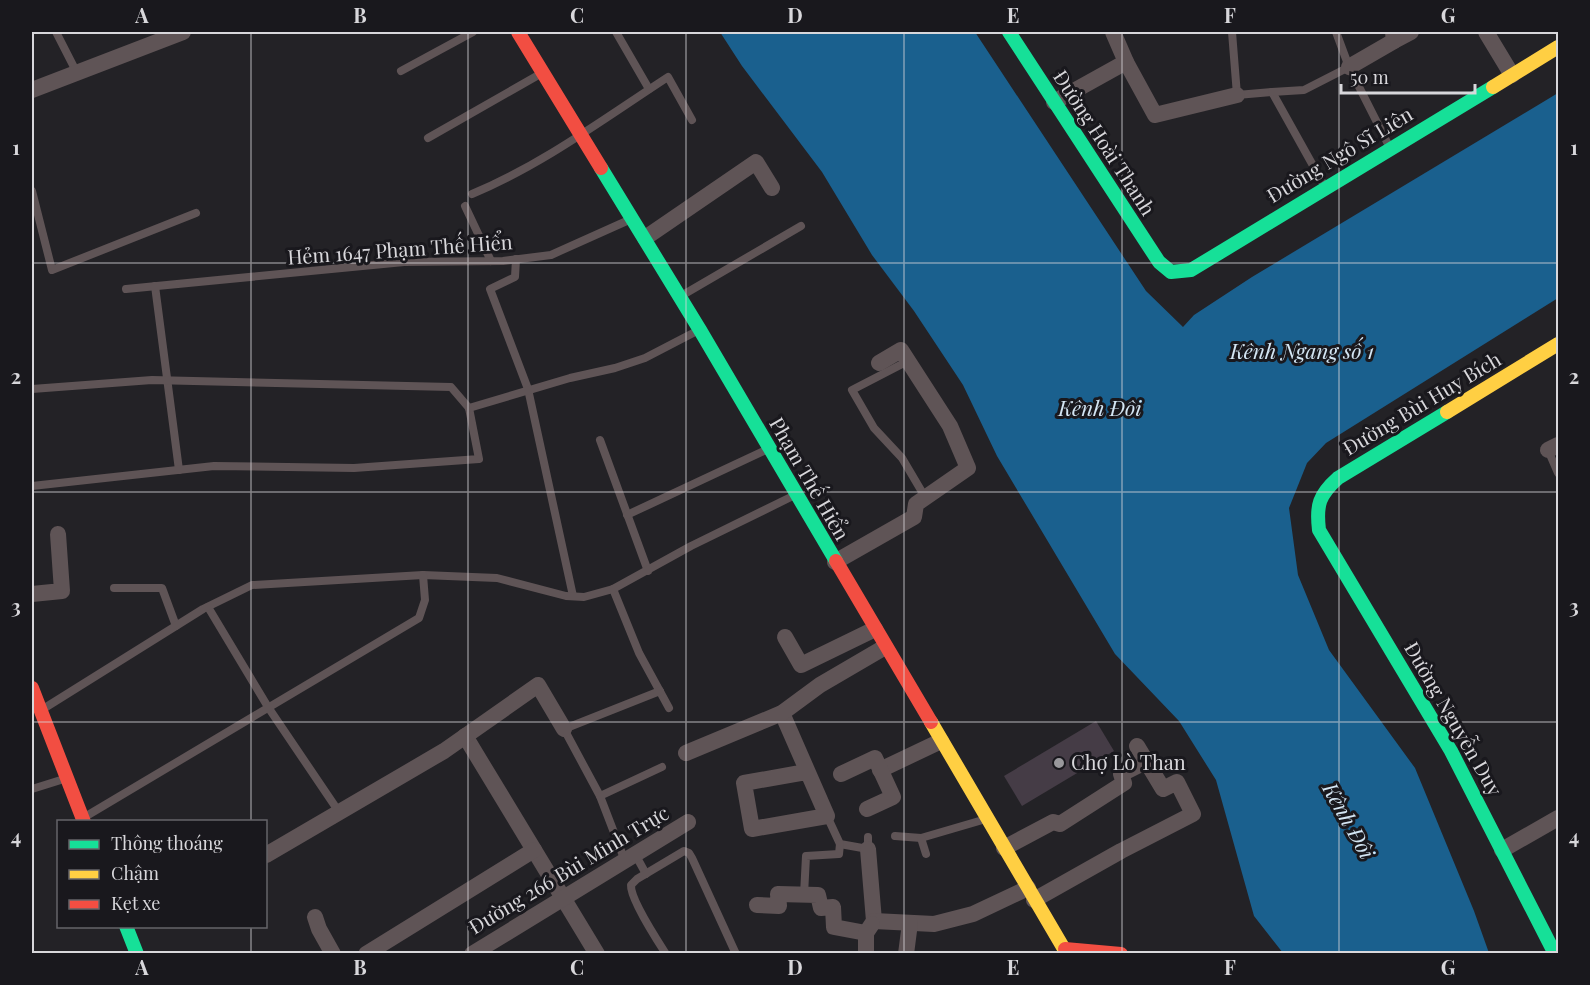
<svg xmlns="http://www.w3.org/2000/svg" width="1590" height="985" viewBox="0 0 1590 985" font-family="'Playfair Display',serif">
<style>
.water{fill:#1a608e}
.building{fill:#453c46}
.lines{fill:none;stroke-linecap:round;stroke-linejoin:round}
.lane{stroke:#5f5456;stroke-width:8}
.street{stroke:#5f5456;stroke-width:16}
.fast{stroke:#16e098;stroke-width:14}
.slow{stroke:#ffcf43;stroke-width:14}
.jam{stroke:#f24e42;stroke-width:14}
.grid{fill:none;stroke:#d8d7db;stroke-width:1.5;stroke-opacity:0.55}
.poi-dot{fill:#99989c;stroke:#19181d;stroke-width:2}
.labels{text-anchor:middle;stroke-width:6;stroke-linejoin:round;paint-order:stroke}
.street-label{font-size:20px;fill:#d8d7db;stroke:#19181d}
.poi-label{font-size:20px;fill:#d8d7db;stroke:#19181d;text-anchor:start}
.water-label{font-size:21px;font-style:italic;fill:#d4e6f4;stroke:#19181d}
.neatline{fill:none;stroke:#d8d7db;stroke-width:2}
.grid-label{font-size:20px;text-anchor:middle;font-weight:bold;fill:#d8d7db}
</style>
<rect width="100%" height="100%" fill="#232226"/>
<polygon class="water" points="720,32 975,32 1146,291 1183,327 1194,315 1252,277 1558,93 1558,298 1326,443 1307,463 1289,508 1298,575 1329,650 1415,768 1474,911 1489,953 1283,953 1254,916 1216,780 1179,721 1115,654 997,456 963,385 914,311 872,255 822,172 742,66"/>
<polygon class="building" points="1096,721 1114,751 1022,806 1004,776"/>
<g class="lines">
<g class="lane">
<polyline points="56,32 77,73"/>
<polyline points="616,32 649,89"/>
<polyline points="1232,32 1237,95 1272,92 1325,187"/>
<polyline points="1336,32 1349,67 1390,148"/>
<polyline points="401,71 473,32"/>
<polyline points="1272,92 1304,90 1349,67"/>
<polyline points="428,138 542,73"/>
<polyline points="32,191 52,270 196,213"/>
<path d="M472,194C542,165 605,118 668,77L692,120"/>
<polyline points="465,206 491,261"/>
<polyline points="516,259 515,277 490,289 528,389 573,596"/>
<polyline points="155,286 179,470"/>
<polyline points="126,289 404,262 503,261 551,255 629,220"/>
<polyline points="681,296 801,226"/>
<polyline points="908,361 852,390 874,428 902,458 925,497"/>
<polyline points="32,389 152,380 451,387 469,408 479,459 354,468 214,466 32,486"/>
<polyline points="469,408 570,378 615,368 645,358 697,331"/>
<polyline points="600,440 648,571"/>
<polyline points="1548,450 1558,473"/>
<polyline points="627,515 768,449"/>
<polyline points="114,588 162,588 176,626"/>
<polyline points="613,589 639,653 669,708"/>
<polyline points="208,607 268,707 339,812"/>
<polyline points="43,709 203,609 252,585 423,575 497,578 566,596 584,597 613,589 691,546 795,495"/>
<polyline points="32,789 64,779"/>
<polyline points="600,796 564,729 660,691"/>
<polyline points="827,816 840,844 868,849 868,837"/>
<polyline points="83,818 419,618 425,600 423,575"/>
<polyline points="895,836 921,838 986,819"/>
<polyline points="921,838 926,854"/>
<polyline points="635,854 646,874"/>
<polyline points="625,861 600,796 662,767"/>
<polyline points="804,895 806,856 839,854 840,844"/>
<path d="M666,954C657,940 630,899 631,885L637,879L684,851L689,853L692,858L736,954"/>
</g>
<g class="street">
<polyline points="1393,32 1394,41 1411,32"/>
<polyline points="1486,32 1512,75"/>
<polyline points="1126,62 1155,115 1237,95"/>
<polyline points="1349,67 1394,41"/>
<polyline points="32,90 183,32"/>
<polyline points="1054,102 1126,62 1113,32"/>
<polyline points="645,238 756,162 772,188"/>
<polyline points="1548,450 1558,445"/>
<polyline points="835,562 914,517 916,504 968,468 950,426 901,350 879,363"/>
<polyline points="32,594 62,591 58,534"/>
<polyline points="785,637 801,665 875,629"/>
<polyline points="782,713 827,816 752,829 744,783 806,772"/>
<polyline points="465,736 597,954"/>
<polyline points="686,753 782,713 820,685 885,647"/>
<polyline points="880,770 941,741"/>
<polyline points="841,774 875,758 893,797 867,809"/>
<polyline points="1004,848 1053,822 1060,824 1124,783 1121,774 1145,762"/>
<polyline points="868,849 874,921"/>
<polyline points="1502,850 1558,818"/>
<polyline points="266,855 444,751 538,685 564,729"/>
<polyline points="1034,900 1121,851 1193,814 1177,782 1163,789 1137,746"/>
<polyline points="757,905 779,906 778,894 818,895 821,908 833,907 834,927 866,933"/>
<polyline points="315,917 319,929 333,954"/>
<polyline points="874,921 934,924 973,914 1028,888"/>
<polyline points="366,954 534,850"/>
<polyline points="472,954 688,822"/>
<polyline points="866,954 866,933 872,924"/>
<polyline points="906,954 910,923"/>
</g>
<g class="fast">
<polyline points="1009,32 1159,262 1171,272 1191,270 1493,87"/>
<polyline points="601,168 700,330 836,561"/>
<path d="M1447,412L1338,478C1319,495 1316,505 1319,530L1451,751L1555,954"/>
<polyline points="126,926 137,954"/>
</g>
<g class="slow">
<polyline points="1493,87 1558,47"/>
<polyline points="1447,412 1558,344"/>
<polyline points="931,722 1067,954"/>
</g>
<g class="jam">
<polyline points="518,32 601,168"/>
<polyline points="836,561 931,722"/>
<polyline points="32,688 84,822"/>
<polyline points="1065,949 1121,954"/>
</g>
</g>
<path class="grid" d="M251,32V822M468,32V954M686,32V954M904,32V954M1122,32V954M1339,32V954M32,263H1558M32,492H1558M32,722H1558M251,926V954"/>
<circle class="poi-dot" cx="1059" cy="763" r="6"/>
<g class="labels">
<g class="street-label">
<text transform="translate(1104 143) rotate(57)" y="7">Đường Hoài Thanh</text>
<text transform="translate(1340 155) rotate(-31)" y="7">Đường Ngô Sĩ Liên</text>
<text transform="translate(400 250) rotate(-4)" y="7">Hẻm 1647 Phạm Thế Hiển</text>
<text transform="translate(1422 404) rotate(-31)" y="7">Đường Bùi Huy Bích</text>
<text transform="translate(809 479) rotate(60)" y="7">Phạm Thế Hiển</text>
<text transform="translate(1453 719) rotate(60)" y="7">Đường Nguyễn Duy</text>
<text transform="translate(569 870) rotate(-31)" y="7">Đường 266 Bùi Minh Trực</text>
</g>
<g class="poi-label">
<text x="1071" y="770">Chợ Lò Than</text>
</g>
<g class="water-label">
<text x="1302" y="359">Kênh Ngang số 1</text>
<text x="1100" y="416">Kênh Đôi</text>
<text transform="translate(1348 821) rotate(61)" y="7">Kênh Đôi</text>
</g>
</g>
<rect width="1590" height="985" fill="none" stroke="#19181d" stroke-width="66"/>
<rect x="57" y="820" width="210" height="108" fill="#19181d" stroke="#656469" stroke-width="1.5"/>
<rect x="69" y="840" width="30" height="9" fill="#16e098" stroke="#656469" stroke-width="1.5"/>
<text x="111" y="850" font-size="18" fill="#d8d7db">Thông thoáng</text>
<rect x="69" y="870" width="30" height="9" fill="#ffcf43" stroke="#656469" stroke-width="1.5"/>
<text x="111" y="880" font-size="18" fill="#d8d7db">Chậm</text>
<rect x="69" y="900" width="30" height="9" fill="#f24e42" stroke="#656469" stroke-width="1.5"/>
<text x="111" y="910" font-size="18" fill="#d8d7db">Kẹt xe</text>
<path d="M1341 84v9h134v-9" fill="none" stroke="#d8d7db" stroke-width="3"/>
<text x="1350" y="84" font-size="18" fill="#d8d7db" stroke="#19181d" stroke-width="4.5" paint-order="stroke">50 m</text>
<rect x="33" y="33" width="1524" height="919" class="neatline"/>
<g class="grid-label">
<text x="142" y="23">A</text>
<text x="360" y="23">B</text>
<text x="577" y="23">C</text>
<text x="795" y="23">D</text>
<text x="1013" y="23">E</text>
<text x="1230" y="23">F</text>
<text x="1448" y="23">G</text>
<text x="16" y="155">1</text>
<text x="1574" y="155">1</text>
<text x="16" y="384">2</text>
<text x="1574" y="384">2</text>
<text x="16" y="614">3</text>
<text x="1574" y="614">3</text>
<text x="16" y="844">4</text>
<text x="1574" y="844">4</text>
<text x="142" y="975">A</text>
<text x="360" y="975">B</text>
<text x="577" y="975">C</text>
<text x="795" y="975">D</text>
<text x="1013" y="975">E</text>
<text x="1230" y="975">F</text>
<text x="1448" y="975">G</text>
</g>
</svg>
